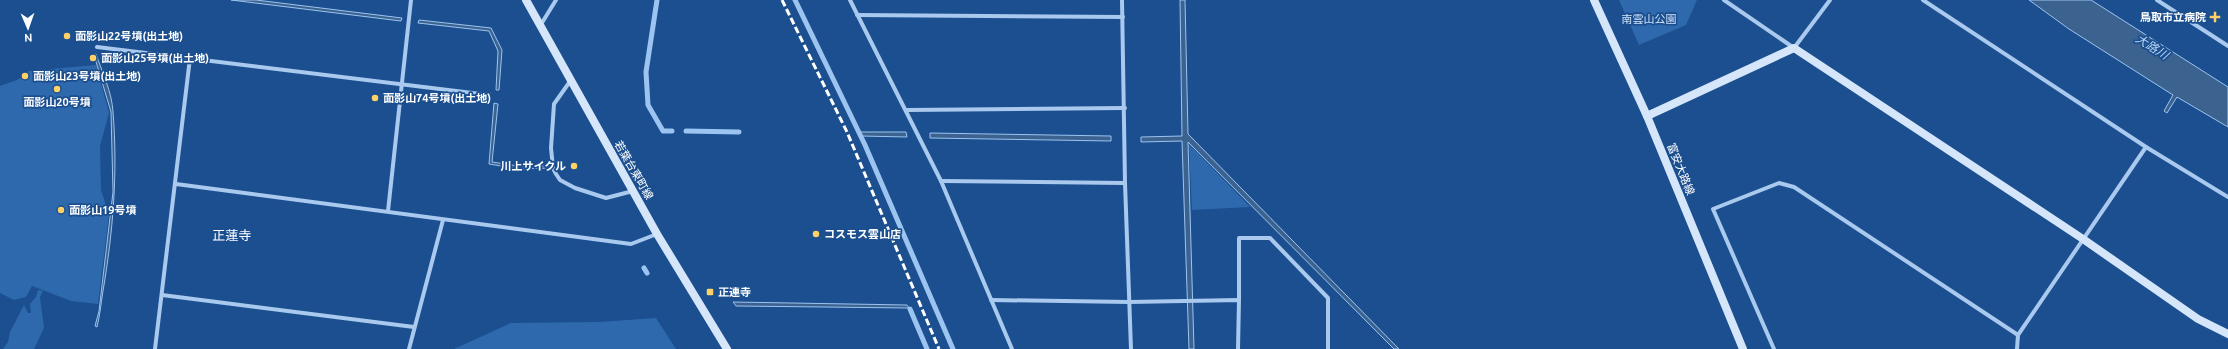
<svg xmlns="http://www.w3.org/2000/svg" width="2228" height="349" viewBox="0 0 2228 349" font-family="Ubuntu,'Noto Sans JP',sans-serif">
<style>
.green{fill:#2e69ad}
.water{fill:#3c6290;stroke:#9cc4f0}
.lines{fill:none;stroke-linecap:round;stroke-linejoin:round}
.stream{stroke:#9cc4f0;stroke-width:5}
.street{stroke:#a9c9ee;stroke-width:4}
.secondary{stroke:#d6e6fa;stroke-width:8}
.rail{stroke:#fff;stroke-width:3;stroke-dasharray:7 3;stroke-linecap:butt}
.poi-dot{fill:#ffd166;stroke:#1b4f8f;stroke-width:1.5}
.labels{text-anchor:middle;stroke-width:3.5;stroke-linejoin:round;paint-order:stroke}
.poi-label{font-size:11px;font-weight:bold;fill:#fff;stroke:#1b4f8f;text-anchor:start}
.park-label{font-size:11px;fill:#cfe3fa;stroke:#1b4f8f}
.street-label{font-size:11px;fill:#fff;stroke:#1b4f8f}
.water-label{font-size:12px;font-style:italic;fill:#b5d3f5;stroke:#1b4f8f}
.quarter-label{font-size:13px;fill:#fff;stroke:#1b4f8f}
</style>
<rect width="100%" height="100%" fill="#1b4f8f"/>
<g class="green">
<polygon points="1619,0 1697,0 1686,25 1639,45"/>
<polygon points="96,65 109,113 100,146 101,190 109,215 98,304 71,301 32,286 26,297 14,300 0,293 0,86 17,80 29,71"/>
<polygon points="1189,144 1250,207 1192,210"/>
<polygon points="38,290 43,291 40,297 44,328 34,349 3,349 8,342 10,332 24,305 28,313 31,313 30,304 36,297"/>
<polygon points="656,318 676,349 454,349 511,323 599,322"/>
</g>
<g class="water">
<polygon points="231,0 256,0 402,18 401,21"/>
<polygon points="1180,0 1185,0 1188,134 1399,349 1394,349 1188,142 1194,349 1189,349 1182,141 1141,142 1141,137 1182,136"/>
<polygon points="2029,0 2091,0 2228,87 2228,127 2177,97 2167,113 2164,111 2173,95 2069,29"/>
<polygon points="419,20 491,28 502,50 499,90 496,90 498,51 489,31 418,23"/>
<path d="M96,54C102,72 112,92 113,112C118,172 113,232 103,291C101,303 100,315 97,327L95,326L99,311L113,192L111,112L94,55Z"/>
<polygon points="494,103 498,104 492,162 518,166 550,166 550,168 519,169 489,164"/>
<polygon points="860,132 906,132 907,137 861,136"/>
<polygon points="930,133 1111,136 1111,141 930,138"/>
<polygon points="733,302 907,305 909,308 736,306"/>
</g>
<g class="lines">
<g class="stream">
<polyline points="657,0 646,72 648,105 663,131 672,131"/>
<polyline points="795,0 865,145 953,349"/>
<polyline points="686,131 739,132"/>
<polyline points="644,268 647,273"/>
<polyline points="910,309 927,349"/>
</g>
<g class="street">
<polyline points="850,0 941,181 1012,349"/>
<polyline points="1122,0 1125,183 1131,349"/>
<polyline points="1724,0 1794,48 1830,0"/>
<polyline points="1923,0 2146,147 2228,197"/>
<polyline points="2157,0 2228,46"/>
<polyline points="857,15 1123,17"/>
<polyline points="540,26 556,0"/>
<polyline points="97,47 489,95"/>
<polyline points="571,80 554,104 551,148 553,168 556,174 560,180 575,188 606,198 633,191"/>
<polyline points="907,110 1125,108"/>
<polyline points="941,181 1125,183"/>
<polyline points="176,184 631,244 657,234"/>
<polyline points="388,211 411,0"/>
<polyline points="162,295 414,327"/>
<polyline points="991,300 1129,302 1239,300 1238,349"/>
<polyline points="1239,300 1239,238 1270,238 1328,298 1328,349"/>
<polyline points="155,349 190,58"/>
<polyline points="409,349 443,220"/>
<polyline points="1774,349 1713,209 1779,183 1794,187 2018,335"/>
<polyline points="2017,349 2018,335 2146,147"/>
</g>
<g class="secondary">
<polyline points="526,0 657,234 727,349"/>
<polyline points="1594,0 1647,116 1743,349"/>
<polyline points="1647,116 1794,48 2083,239 2198,319 2228,334"/>
</g>
<polyline class="rail" points="782,0 847,132 939,349"/>
</g>
<g class="poi-dot">
<path d="M2213 11h4v4h4v4h-4v4h-4v-4h-4v-4h4z"/>
<circle cx="67" cy="36" r="4"/>
<circle cx="93" cy="58" r="4"/>
<circle cx="25" cy="76" r="4"/>
<circle cx="57" cy="89" r="4"/>
<circle cx="375" cy="98" r="4"/>
<circle cx="574" cy="166" r="4"/>
<circle cx="61" cy="210" r="4"/>
<circle cx="816" cy="234" r="4"/>
<rect x="706" y="288" width="8" height="8" rx="2"/>
</g>
<g class="labels">
<g class="poi-label">
<text x="2206" y="21" text-anchor="end">鳥取市立病院</text>
<text x="75" y="40">面影山22号墳(出土地)</text>
<text x="101" y="62">面影山25号墳(出土地)</text>
<text x="33" y="80">面影山23号墳(出土地)</text>
<text x="383" y="102">面影山74号墳(出土地)</text>
<text x="57" y="106" text-anchor="middle">面影山20号墳</text>
<text x="566" y="170" text-anchor="end">川上サイクル</text>
<text x="69" y="214">面影山19号墳</text>
<text x="824" y="238">コスモス雲山店</text>
<text x="718" y="296">正連寺</text>
</g>
<g class="park-label">
<text x="1649" y="23">南雲山公園</text>
</g>
<g class="street-label">
<text transform="translate(1681 169) rotate(68)" y="4">富安大路線</text>
<text transform="translate(634 170) rotate(60)" y="4">若葉台東町線</text>
</g>
<g class="water-label">
<text transform="translate(2152 47) rotate(32)" y="4">大路川</text>
</g>
<g class="quarter-label">
<text x="232" y="240">正蓮寺</text>
</g>
</g>
<g transform="translate(28 28) rotate(178)" stroke="#1b4f8f" stroke-width="3" paint-order="stroke">
<path d="M0-3L7 15L0 10L-7 15Z" fill="#ffffff"/>
<text y="-6" font-size="11" font-weight="bold" text-anchor="middle" fill="#ffffff">N</text>
</g>
</svg>
